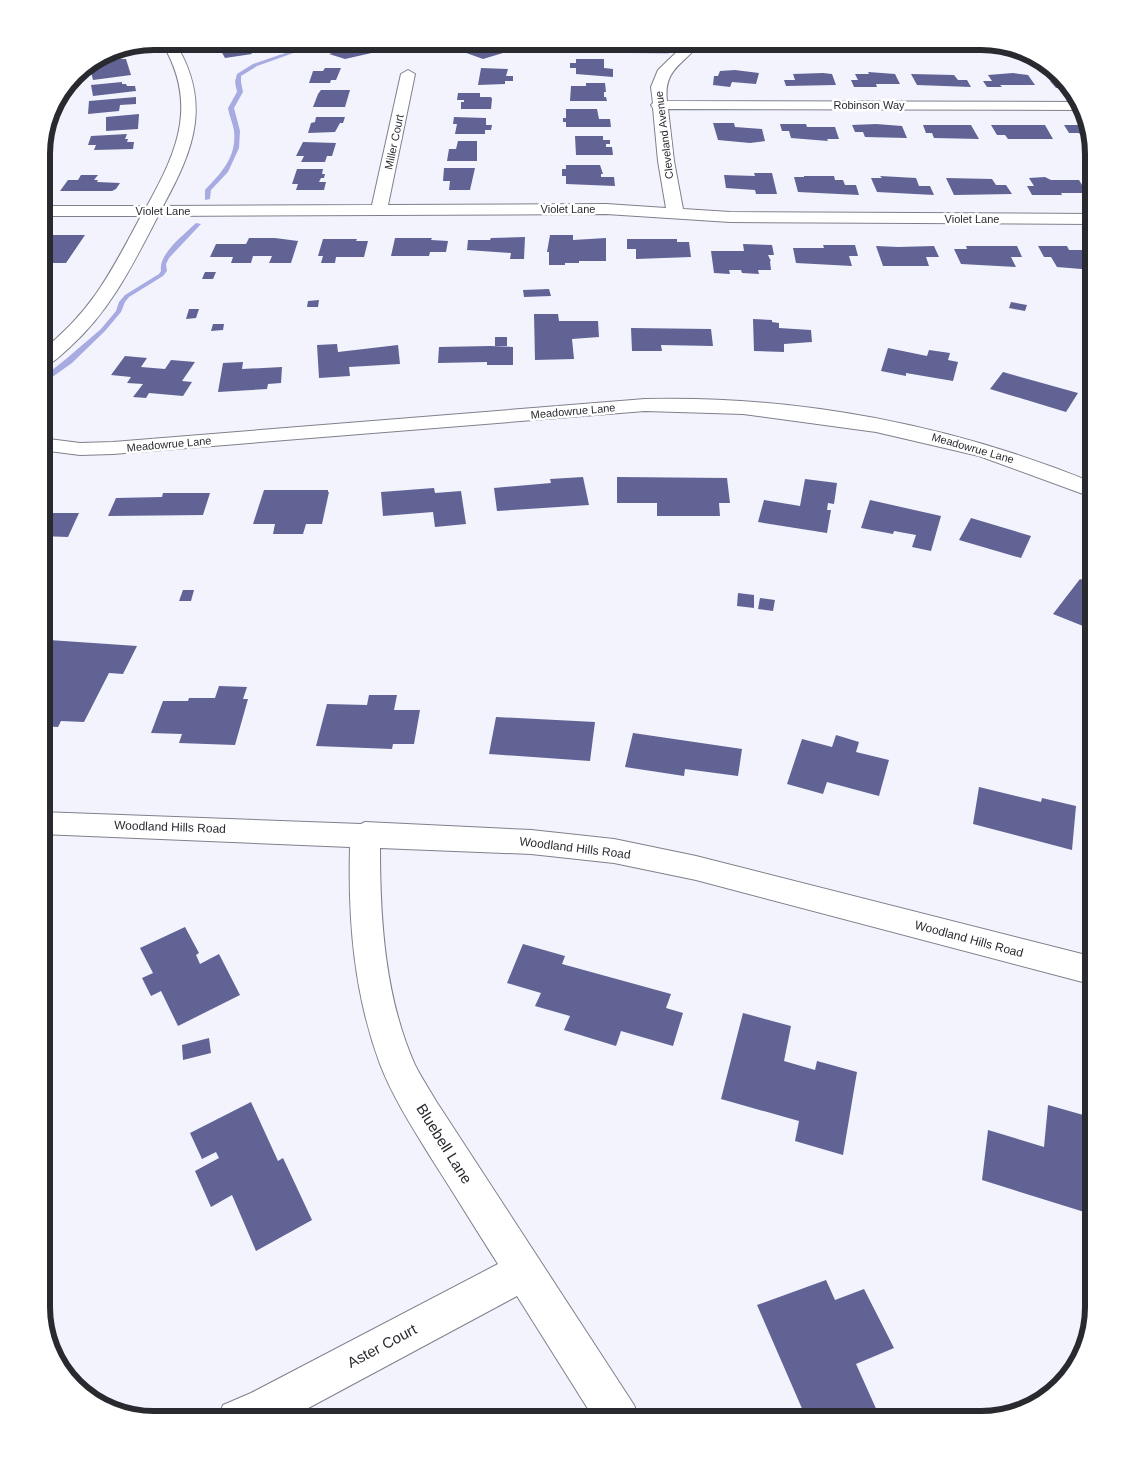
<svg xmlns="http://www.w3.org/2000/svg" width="1135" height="1461" viewBox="0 0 1135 1461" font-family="Helvetica,sans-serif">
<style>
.green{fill:#c3c7ee}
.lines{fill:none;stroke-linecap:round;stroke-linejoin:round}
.stream{fill:#a7abe1;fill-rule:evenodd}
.building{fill:#606394}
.minor-casing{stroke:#7e808b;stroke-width:2}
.minor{fill:#fff;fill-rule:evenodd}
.labels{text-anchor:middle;stroke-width:5;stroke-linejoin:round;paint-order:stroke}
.far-street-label{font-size:11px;fill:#292a2f;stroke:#fff}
.street-label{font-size:12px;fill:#292a2f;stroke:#fff}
.near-street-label{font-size:15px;fill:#292a2f;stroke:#fff}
.rim{fill:none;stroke:#292a2f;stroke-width:6}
</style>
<rect width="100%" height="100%" fill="#f2f3fd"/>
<polygon class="green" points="549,41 681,41 668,54 553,51"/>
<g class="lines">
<g class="stream">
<path d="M320,41H327L257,66L241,76V82L243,92L234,108L240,131L239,148L228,172L211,190L210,199L205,200V190C221,173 237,157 234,131C233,123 229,116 228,108L237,92L235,82L237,74L253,64Z"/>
<path d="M196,223L201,224L169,258L166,264L167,271L163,276L129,297L125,302L121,312L105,331L72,363L41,385V379L66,359L101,329L116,311L119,302L125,295L159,274L161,271C158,254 184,235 196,223Z"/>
</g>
</g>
<g class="building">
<polygon points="233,41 243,41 252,54 225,58 220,49 216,50 212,44"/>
<polygon points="400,41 434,41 433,45 398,45"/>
<polygon points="752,41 794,41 795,46 764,47 763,45 753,45"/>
<polygon points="818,41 857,41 858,45 819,44"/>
<polygon points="890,41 931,41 933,46 910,48 909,46 892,46"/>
<polygon points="959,41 989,41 1002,45 982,47 984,49 972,49 970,46 961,46"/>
<polygon points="480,43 487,46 495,43 503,46 494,49 503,53 483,59 458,50"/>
<polygon points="357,45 376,52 345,59 329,54"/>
<polygon points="120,59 126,59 131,75 93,80 89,64"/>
<polygon points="576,59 604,59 604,68 613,69 613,77 576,74 576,68 570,68 570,63 576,63"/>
<polygon points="325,68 341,68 336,80 331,80 330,83 309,83 313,71 323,71"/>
<polygon points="481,68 508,69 506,76 513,76 513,81 505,81 505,84 478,85"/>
<polygon points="735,70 759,73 756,84 732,82 730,87 713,85 714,76 718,76 720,71"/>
<polygon points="868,72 895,74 900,84 876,84 877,87 854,87 851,80 858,80 855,74 869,74"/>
<polygon points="1047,72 1054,72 1071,88 1056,88 1050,81 1056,81 1053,80"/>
<polygon points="823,73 832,74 836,85 786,86 784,80 795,80 793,74"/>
<polygon points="1013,73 1028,75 1035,85 1000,85 1002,87 987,87 983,81 992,81 988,75"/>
<polygon points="911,74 954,75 958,80 967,80 971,87 917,85"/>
<polygon points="122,82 122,84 126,84 127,86 135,86 136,91 93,96 91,85"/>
<polygon points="586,83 605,83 606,92 604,92 604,97 606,97 607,101 570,101 571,86 586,86"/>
<polygon points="321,90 350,90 345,107 313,107 318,94"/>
<polygon points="458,93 480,93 480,97 491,97 492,99 491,109 461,109 461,102 464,102 464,100 457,100"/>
<polygon points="136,97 136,104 120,105 119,111 88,114 89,101"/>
<polygon points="566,109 597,109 599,119 610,119 611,127 566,127 566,122 563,122 563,118 566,118"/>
<polygon points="139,114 138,129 106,131 106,117"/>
<polygon points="316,117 345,117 343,123 340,123 335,132 308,133 311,123 315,122"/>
<polygon points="454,117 486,118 486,125 492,125 491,130 485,130 485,134 455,134 457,124 453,124"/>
<polygon points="713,123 734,123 735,127 762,129 765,141 750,143 718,140"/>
<polygon points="780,124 806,124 807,127 835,127 839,139 827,139 828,141 791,138 789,131 782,131"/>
<polygon points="876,124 902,126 907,138 865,137 863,132 855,132 852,125"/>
<polygon points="923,125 971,125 979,139 934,138 932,133 926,133"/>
<polygon points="991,125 1045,125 1053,139 1008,139 1005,135 997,135"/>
<polygon points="1064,125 1085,125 1090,140 1084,140 1079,133 1069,133"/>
<polygon points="127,134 125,139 128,139 127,142 134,142 133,149 94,150 96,145 88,145 91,136"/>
<polygon points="575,136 603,136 603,140 610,140 610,144 606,144 606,147 612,147 613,155 576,155"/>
<polygon points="458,141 477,141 477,161 447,161 449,149 456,149"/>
<polygon points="303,142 336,143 332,156 327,156 325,162 301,162 304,156 296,156"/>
<polygon points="566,165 600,165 603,174 601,174 601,177 614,177 615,186 566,184 566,176 562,176 562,169 566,169"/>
<polygon points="444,168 475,168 470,190 449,190 450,181 443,181"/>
<polygon points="297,169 323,169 322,174 325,174 324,178 321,178 319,182 326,182 324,190 296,190 298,184 292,184"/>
<polygon points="754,173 772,173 777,194 756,194 755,190 726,188 724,175 755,176"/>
<polygon points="81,175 98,175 94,180 98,180 97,182 120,183 116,189 112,191 60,191 68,180 78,180"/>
<polygon points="804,176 834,176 835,180 843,180 845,185 856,185 859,195 798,192 794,177 804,177"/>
<polygon points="880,176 916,178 919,186 930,186 934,195 877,192 871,178 882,178"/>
<polygon points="1045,177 1051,180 1079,180 1087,193 1061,193 1062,195 1032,195 1027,186 1034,186 1029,178"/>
<polygon points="946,178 992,179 996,185 1006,185 1012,194 954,195"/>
<polygon points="48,235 85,235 66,263 49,263 46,267 41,267 41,245"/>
<polygon points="550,235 573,235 573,240 606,238 606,261 579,261 579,263 565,263 565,265 549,265 549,252 547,252"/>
<polygon points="525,237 524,259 510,259 511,253 467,250 468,240 490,240 491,238"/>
<polygon points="249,238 275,238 298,241 291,263 269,263 272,256 253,256 251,263 231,263 233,257 210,257 216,244 246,244"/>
<polygon points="395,238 432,238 431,240 448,241 446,252 430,252 429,256 391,256"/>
<polygon points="323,239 357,239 356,241 368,241 364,257 336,257 335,263 321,263 323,256 318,256"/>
<polygon points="627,239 677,239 677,242 689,242 691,257 636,259 636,249 627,249"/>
<polygon points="743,244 772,245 774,255 768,255 771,261 770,261 771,270 758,270 759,274 742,273 741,270 729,270 730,274 714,273 711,251 744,251"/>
<polygon points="823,245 855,245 858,256 849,256 852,266 796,263 793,248 824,248"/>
<polygon points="876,246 898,247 934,246 939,257 926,257 929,266 883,266"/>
<polygon points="966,246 1017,246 1022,257 1011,257 1016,267 961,264 954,249 967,249"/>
<polygon points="1038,246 1067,246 1069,250 1094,250 1094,270 1057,267 1051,257 1044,257"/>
<polygon points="205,272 216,272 213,279 202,279"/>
<polygon points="549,289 551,296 524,297 523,290"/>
<polygon points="319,300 318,307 307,307 308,301"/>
<polygon points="1011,302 1027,305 1025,311 1009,308"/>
<polygon points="189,309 199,309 196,318 186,319"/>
<polygon points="534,314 558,314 559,321 598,321 599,337 572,339 574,359 535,360"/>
<polygon points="753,319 772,320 772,322 779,323 779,328 811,330 812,342 784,344 784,352 754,351"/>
<polygon points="213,324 224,324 223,330 211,331"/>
<polygon points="631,328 711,329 713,346 661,345 662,351 632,351"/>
<rect x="495" y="337" width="12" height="9"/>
<polygon points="337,344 338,352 398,345 400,364 349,367 350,376 319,378 317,345"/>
<polygon points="490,346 513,347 513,365 487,365 487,362 438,363 439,347"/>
<polygon points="888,348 927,356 929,350 950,353 948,360 958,362 953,381 906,373 906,376 881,371"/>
<polygon points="125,356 147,358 141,367 165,369 171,360 195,362 182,381 192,382 183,396 149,393 146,398 133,397 143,384 127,383 131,377 111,375"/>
<polygon points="243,362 242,369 282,367 281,383 268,384 267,389 218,392 223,363"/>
<polygon points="1003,372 1078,393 1066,412 990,389"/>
<polygon points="583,477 589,505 497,511 494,488 551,483 550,479"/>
<polygon points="617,477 727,478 730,503 719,503 720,516 657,516 657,503 617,503"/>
<polygon points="805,479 837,483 834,504 828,503 827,510 831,510 827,533 758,522 764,500 800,506"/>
<polygon points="434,488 435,493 461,491 466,524 435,527 433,512 383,516 381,492"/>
<polygon points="264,490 328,490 328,492 329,492 322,524 306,524 303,534 273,534 275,524 253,524"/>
<polygon points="163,493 210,493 203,515 108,516 116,498 162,497"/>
<polygon points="870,500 941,516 931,551 912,547 916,535 894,531 893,534 861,528"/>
<polygon points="41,513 79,513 68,537 41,536"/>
<polygon points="971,518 1031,536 1021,558 959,540"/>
<polygon points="1080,579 1094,584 1094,642 1086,639 1093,630 1053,614"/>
<polygon points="183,590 194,590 191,601 179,601"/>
<polygon points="738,593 754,595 754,608 737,606"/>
<polygon points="760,598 775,600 773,611 758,609"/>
<polygon points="49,640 137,646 123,674 109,673 84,722 61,721 58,727 41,726 41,654"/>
<polygon points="219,686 247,687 243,699 248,699 235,745 179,743 182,734 151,733 163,701 188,701 189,698 215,698"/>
<polygon points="369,695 397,695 394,710 420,710 414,744 393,744 392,749 316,746 327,704 367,705"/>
<polygon points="496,717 595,722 590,761 489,754"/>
<polygon points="633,733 742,749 738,776 685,769 684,776 625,767"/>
<polygon points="836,735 859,742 856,752 889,760 879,796 827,782 823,794 787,784 802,739 832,747"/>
<polygon points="979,787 1041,802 1042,798 1076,806 1072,850 973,824"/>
<polygon points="185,927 199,953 196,955 200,964 219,954 240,995 178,1026 161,991 151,996 142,978 153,973 140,948"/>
<polygon points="523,944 565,956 562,964 671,994 666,1008 683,1013 673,1046 621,1031 616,1046 564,1030 570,1016 535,1006 541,993 507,983"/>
<polygon points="743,1013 791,1026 784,1061 815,1070 817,1061 857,1072 843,1155 795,1141 799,1121 721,1099"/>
<polygon points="209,1038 211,1053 183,1060 182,1045"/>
<polygon points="251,1102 278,1161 283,1158 312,1220 256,1251 232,1195 211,1207 195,1171 219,1158 216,1152 202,1159 190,1133"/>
<polygon points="1048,1105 1094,1118 1094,1215 982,1180 988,1130 1044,1147"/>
<polygon points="826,1280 835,1300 864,1289 894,1348 856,1364 878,1413 861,1420 807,1420 757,1305"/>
</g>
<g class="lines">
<defs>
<g id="minor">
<path d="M161,41H174C212,101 195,148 163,206L372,205L401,74L408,70L415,74L388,205L606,204L666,208L658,161L653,108L651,105L653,103L651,87L658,70L688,41H702C685,64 663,68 667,101L1078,102L1081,110L668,109L674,161L683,209L730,212L1094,214V224L730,222L606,214L158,216C133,264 111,310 70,347C61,355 53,364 41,367V351C92,312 112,270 141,216H41L42,206H147C179,149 198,102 161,41Z"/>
<path d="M645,399C797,395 953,425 1094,483V498L979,456L876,432L743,414L645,411L113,454L80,455L41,450V438L80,443L113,442Z"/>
<path d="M41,812L361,824L365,822L531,830L614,839L696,856L1094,957V985L696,880L614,863L531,854L380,848C380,920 385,998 415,1065C421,1077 429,1089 436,1101L634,1405L640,1420H595L517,1296L286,1420H217L223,1405L251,1393L498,1264C476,1230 455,1195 433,1161C414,1130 393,1098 380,1064C354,994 348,921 350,847L41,834Z"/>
</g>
</defs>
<use href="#minor" class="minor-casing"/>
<use href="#minor" class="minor"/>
</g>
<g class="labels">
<g class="far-street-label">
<text x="869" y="109">Robinson Way</text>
<text transform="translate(664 135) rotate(-97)" y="4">Cleveland Avenue</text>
<text transform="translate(394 142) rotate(-78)" y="4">Miller Court</text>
<text x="568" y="213">Violet Lane</text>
<text x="163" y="215">Violet Lane</text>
<text x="972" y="223">Violet Lane</text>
<text transform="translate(573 411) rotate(-5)" y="4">Meadowrue Lane</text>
<text transform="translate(169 444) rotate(-5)" y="4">Meadowrue Lane</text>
<text transform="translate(973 448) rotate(16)" y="4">Meadowrue Lane</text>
</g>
<g class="street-label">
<text transform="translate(170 827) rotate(2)" y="4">Woodland Hills Road</text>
<text transform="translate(575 848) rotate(7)" y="4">Woodland Hills Road</text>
<text transform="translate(969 939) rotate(15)" y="4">Woodland Hills Road</text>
</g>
<g class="near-street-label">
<text transform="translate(444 1144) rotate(58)" y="5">Bluebell Lane</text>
<text transform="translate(382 1346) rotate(-28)" y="5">Aster Court</text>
</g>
</g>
<path d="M0 0H1135V1461H0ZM154 50H981A104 104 0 0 1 1085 154V1307A104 104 0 0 1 981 1411H154A104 104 0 0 1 50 1307V154A104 104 0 0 1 154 50Z" fill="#fff" fill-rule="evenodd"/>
<path class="rim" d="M154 50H981A104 104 0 0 1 1085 154V1307A104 104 0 0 1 981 1411H154A104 104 0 0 1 50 1307V154A104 104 0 0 1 154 50Z"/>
</svg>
